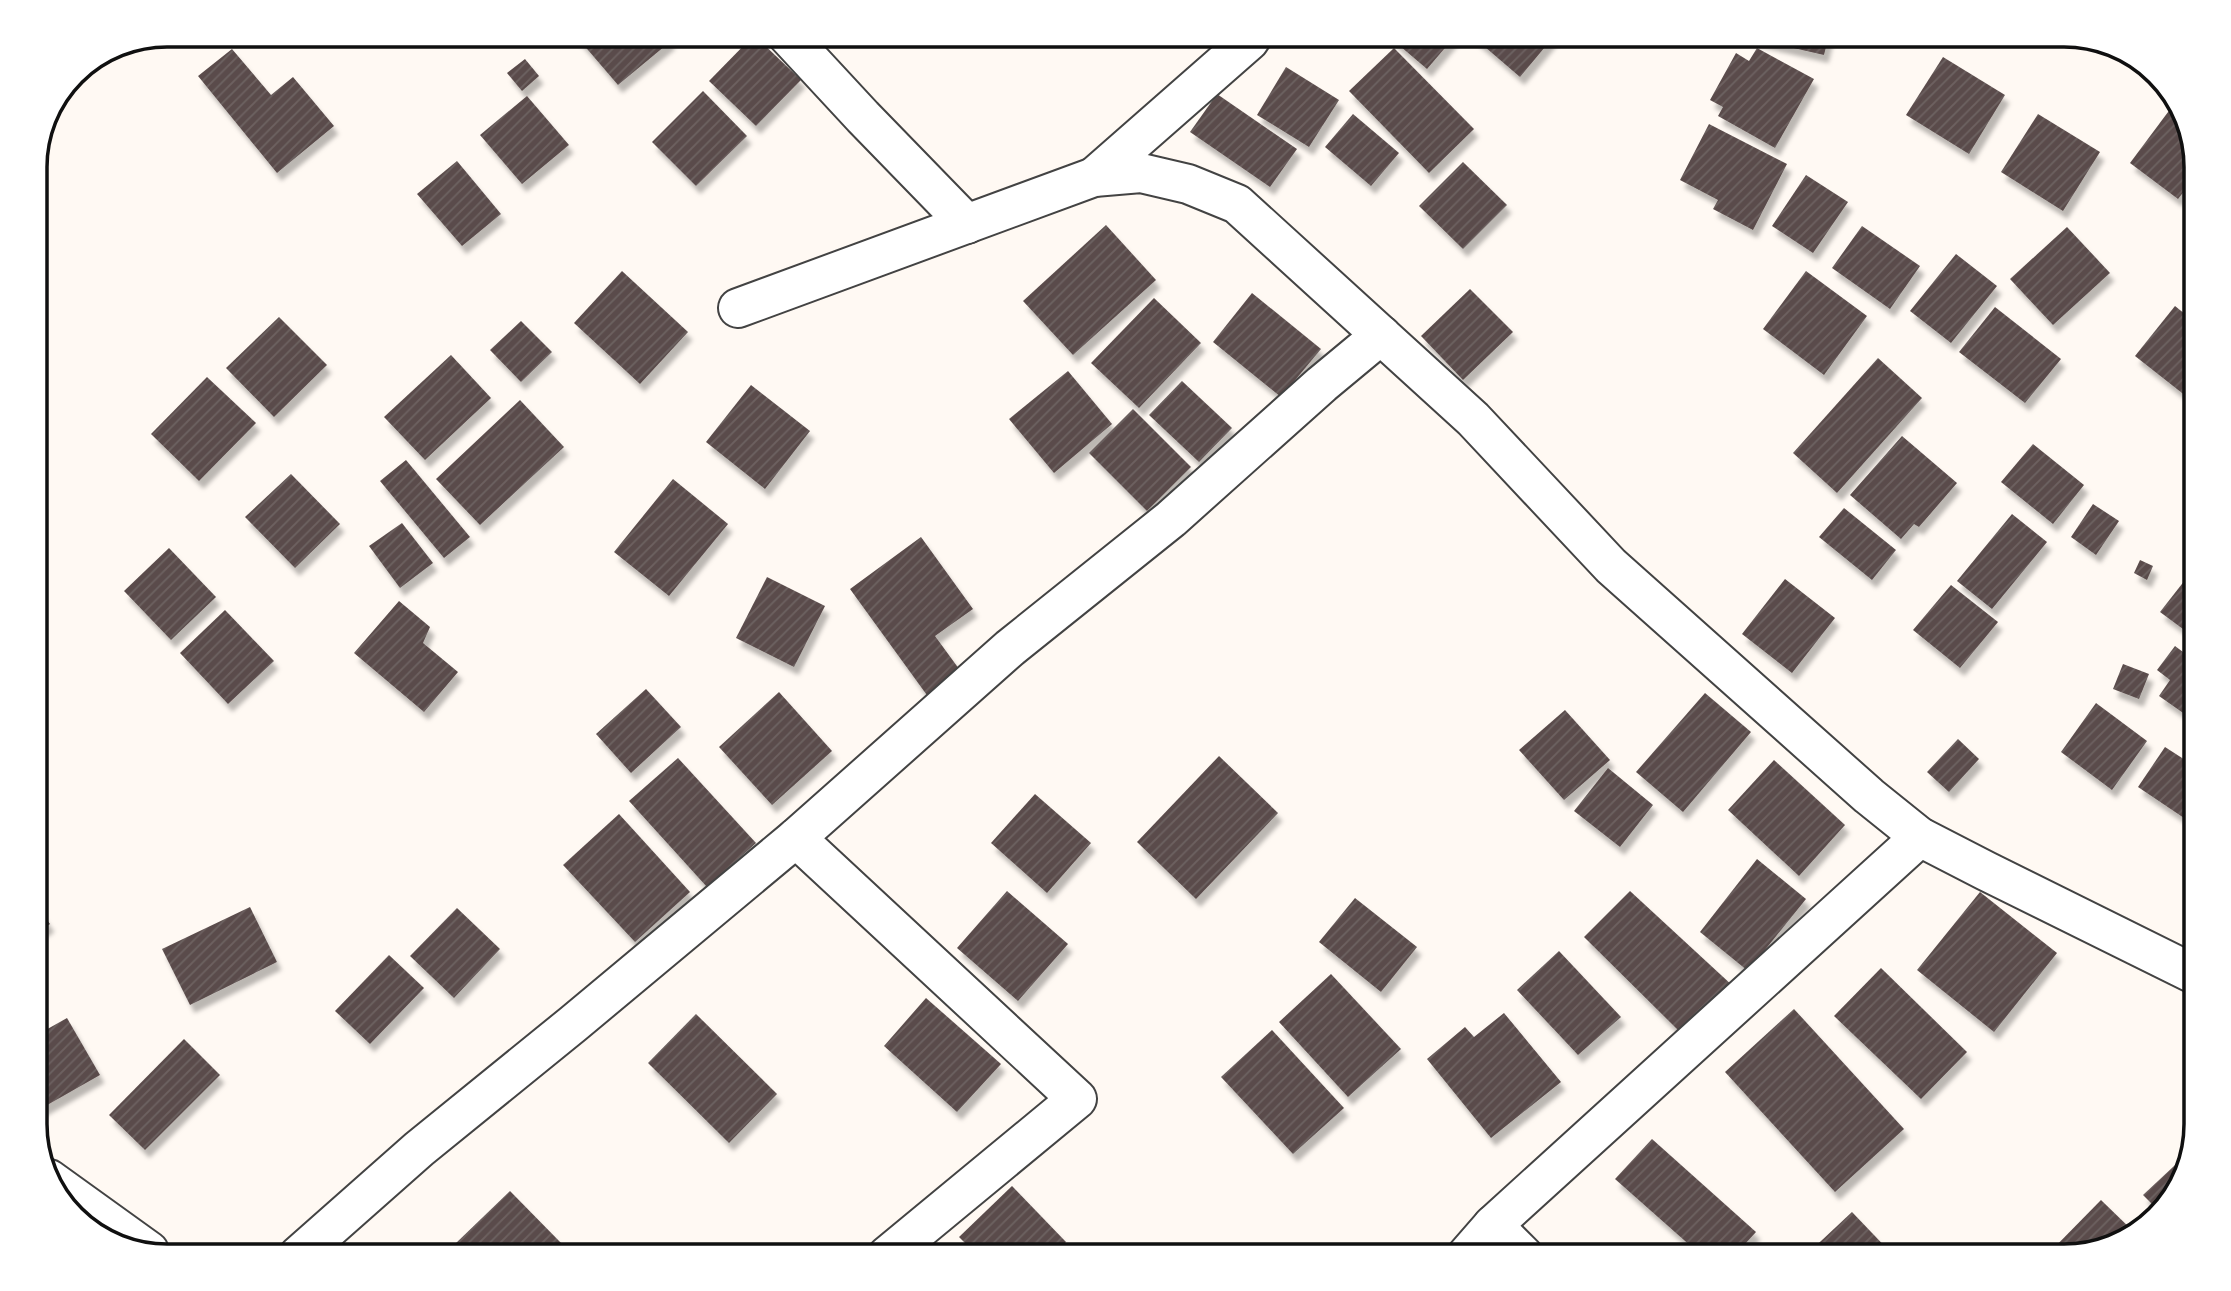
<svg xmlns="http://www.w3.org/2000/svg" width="2231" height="1291" viewBox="0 0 2231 1291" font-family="Literata,serif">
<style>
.building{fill:url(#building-hatch);filter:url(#shadow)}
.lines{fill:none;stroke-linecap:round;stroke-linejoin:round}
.street-casing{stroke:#434343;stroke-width:42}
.street{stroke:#fff;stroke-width:38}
.rim{fill:none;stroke:#101010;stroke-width:3.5}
</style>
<defs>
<pattern id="building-hatch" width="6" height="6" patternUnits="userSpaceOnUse" patternTransform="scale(1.75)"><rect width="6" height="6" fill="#5a4c4b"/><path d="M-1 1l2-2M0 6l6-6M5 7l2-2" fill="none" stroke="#6d6161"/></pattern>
<filter id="shadow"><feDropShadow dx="4.5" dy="8" stdDeviation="2" flood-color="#0004"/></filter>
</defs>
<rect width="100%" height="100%" fill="#fff9f3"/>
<g class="building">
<polygon points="578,35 666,35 671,41 618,85 576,36"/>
<polygon points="754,35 801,80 756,126 709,81"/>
<polygon points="1387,35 1456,35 1427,69"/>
<polygon points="1471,35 1555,35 1520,77"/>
<polygon points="1737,35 1829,35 1824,55"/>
<polygon points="1394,48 1474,129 1429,173 1349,91"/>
<polygon points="1757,48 1814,79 1775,148 1718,116 1723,107 1710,100 1736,53 1749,61"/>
<polygon points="232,49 271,95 293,77 334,126 277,173 198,76"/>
<polygon points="1943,57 2005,95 1969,154 1906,115"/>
<polygon points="525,59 539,76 522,91 507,73"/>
<polygon points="1286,67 1339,100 1309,147 1257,115"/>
<polygon points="703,91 747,136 696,186 652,142"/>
<polygon points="1217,94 1297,149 1270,187 1190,132"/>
<polygon points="527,96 569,145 522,184 480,135"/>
<polygon points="2177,100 2196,159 2196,176 2178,199 2130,163"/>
<polygon points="1353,114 1399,153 1371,186 1325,147"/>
<polygon points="2038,114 2100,152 2063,211 2001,172"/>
<polygon points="1709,124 1787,164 1753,230 1713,209 1718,200 1680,180"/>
<polygon points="457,161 501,214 462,246 417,194"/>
<polygon points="1463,162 1507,205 1463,249 1419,206"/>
<polygon points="1806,175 1848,202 1813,253 1772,226"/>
<polygon points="1106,225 1156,280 1073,355 1023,301"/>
<polygon points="1862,226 1920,266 1890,309 1832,268"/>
<polygon points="2067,227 2110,273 2053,325 2010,279"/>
<polygon points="1956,254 1997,286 1951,343 1910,311"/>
<polygon points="622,271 688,332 640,384 574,323"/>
<polygon points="1806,271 1867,316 1824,375 1763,329"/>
<polygon points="1470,289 1513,332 1463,380 1421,336"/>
<polygon points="1252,293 1321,349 1281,397 1213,342"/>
<polygon points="1154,298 1201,343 1139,408 1091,363"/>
<polygon points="2175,306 2196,323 2196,404 2135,356"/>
<polygon points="1995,307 2061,359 2025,403 1959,352"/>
<polygon points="279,317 327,365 274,417 226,368"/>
<polygon points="521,321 552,352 521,382 490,350"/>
<polygon points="451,355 491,398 425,460 384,417"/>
<polygon points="1878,358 1922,398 1837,493 1793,453"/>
<polygon points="1068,371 1112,424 1054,473 1009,419"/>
<polygon points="207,377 256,423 199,481 151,434"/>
<polygon points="1182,381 1232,428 1199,462 1149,415"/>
<polygon points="751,385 810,431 765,489 706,442"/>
<polygon points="520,400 564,447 480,525 436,479"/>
<polygon points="1133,409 1191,467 1147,511 1089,453"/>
<polygon points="1902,436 1957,483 1919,527 1914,524 1901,539 1850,495"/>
<polygon points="2033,444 2084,485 2053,524 2001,482"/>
<polygon points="406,460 470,537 444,558 380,481"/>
<polygon points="291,474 340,524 295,568 245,517"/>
<polygon points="673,479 728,524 669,596 614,552"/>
<polygon points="2093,504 2119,521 2096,555 2071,537"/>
<polygon points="1844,508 1896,550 1872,580 1819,537"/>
<polygon points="2012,514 2047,542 1992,609 1957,581"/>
<polygon points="402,523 433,563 400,588 369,546"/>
<polygon points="921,537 973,609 935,636 962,673 929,698 850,589"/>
<polygon points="169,548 216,597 171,640 124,591"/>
<polygon points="2140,560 2153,566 2147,580 2134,573"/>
<polygon points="2196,566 2196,621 2187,632 2160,612"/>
<polygon points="767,577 825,606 794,667 736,638"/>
<polygon points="1785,579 1835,618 1792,673 1742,634"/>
<polygon points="1951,585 1998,622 1960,668 1913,630"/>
<polygon points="399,601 430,627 423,643 458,672 424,712 354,653"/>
<polygon points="225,610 274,661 228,704 180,653"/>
<polygon points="2196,643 2196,722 2159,696 2170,680 2157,670 2175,646 2187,655"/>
<polygon points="2123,664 2149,674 2139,699 2113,689"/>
<polygon points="646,689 681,727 631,773 596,734"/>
<polygon points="779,692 832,751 772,805 719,747"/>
<polygon points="1705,693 1751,732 1683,812 1636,772"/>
<polygon points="2096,703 2147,741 2112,790 2061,752"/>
<polygon points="1565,710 1610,760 1564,800 1519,750"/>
<polygon points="1958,739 1979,759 1949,792 1927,772"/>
<polygon points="2165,747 2196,767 2196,813 2190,822 2138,787"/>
<polygon points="1219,756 1278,813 1196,899 1137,842"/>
<polygon points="678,758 756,843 707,887 629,801"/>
<polygon points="1774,760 1845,825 1799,876 1728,810"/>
<polygon points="1608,768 1653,805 1620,847 1574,811"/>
<polygon points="1035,794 1091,843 1047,893 991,843"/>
<polygon points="619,814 690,892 635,942 563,865"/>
<polygon points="1757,859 1806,899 1748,971 1700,932"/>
<polygon points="1007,891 1068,944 1018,1001 957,948"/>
<polygon points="1630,891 1734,987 1679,1031 1584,937"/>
<polygon points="1980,892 2057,953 1994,1032 1917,970"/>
<polygon points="1355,898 1417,947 1381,992 1319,942"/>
<polygon points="35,904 50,924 35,935"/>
<polygon points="250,907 277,962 190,1005 162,949"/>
<polygon points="457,908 500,949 454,998 410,956"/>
<polygon points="1559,951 1621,1017 1578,1055 1517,990"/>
<polygon points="389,955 424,988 370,1044 335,1011"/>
<polygon points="1881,968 1967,1052 1921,1099 1834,1016"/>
<polygon points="1331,974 1401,1049 1348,1097 1279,1022"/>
<polygon points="926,998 1001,1064 957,1112 884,1046"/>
<polygon points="1794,1009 1904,1129 1835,1192 1725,1072"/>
<polygon points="1504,1013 1561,1082 1491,1138 1427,1059 1465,1027 1474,1037"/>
<polygon points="696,1014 777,1094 729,1143 648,1063"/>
<polygon points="67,1018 100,1075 35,1112 35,1036"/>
<polygon points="1272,1030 1344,1108 1293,1154 1221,1077"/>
<polygon points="184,1039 220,1075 145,1150 109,1115"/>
<polygon points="1652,1139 1756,1232 1734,1256 1702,1256 1615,1179"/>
<polygon points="2189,1152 2179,1190 2158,1210 2143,1195"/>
<polygon points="1012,1186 1066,1242 1052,1256 978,1256 959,1237"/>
<polygon points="510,1191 563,1245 551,1256 465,1256 454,1245"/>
<polygon points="2101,1200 2135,1233 2130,1238 2065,1256 2046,1256"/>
<polygon points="1852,1212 1894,1256 1805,1256"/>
</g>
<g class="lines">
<defs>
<g id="street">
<polyline points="787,35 863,117 967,224"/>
<polyline points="1094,177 1249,41 1253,35"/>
<polyline points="738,308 1094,177 1141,173 1188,184 1237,204 1473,419 1611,566 1869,796 1920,837 1986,871 2196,975"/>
<polyline points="796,838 1077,1099 887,1256"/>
<polyline points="49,1179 149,1251"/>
<polyline points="1493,1225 1920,837"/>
<polyline points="298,1256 419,1149 573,1024 796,838 1010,648 1171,519 1322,384 1381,335"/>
<polyline points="1466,1256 1493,1225 1524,1256"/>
</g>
</defs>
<use href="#street" class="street-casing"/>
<use href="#street" class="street"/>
</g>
<path d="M0 0H2231V1291H0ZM167 47H2064A120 120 0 0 1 2184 167V1124A120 120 0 0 1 2064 1244H167A120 120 0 0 1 47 1124V167A120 120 0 0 1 167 47Z" fill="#fff" fill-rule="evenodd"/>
<path class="rim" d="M167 47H2064A120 120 0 0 1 2184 167V1124A120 120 0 0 1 2064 1244H167A120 120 0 0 1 47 1124V167A120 120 0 0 1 167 47Z"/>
</svg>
